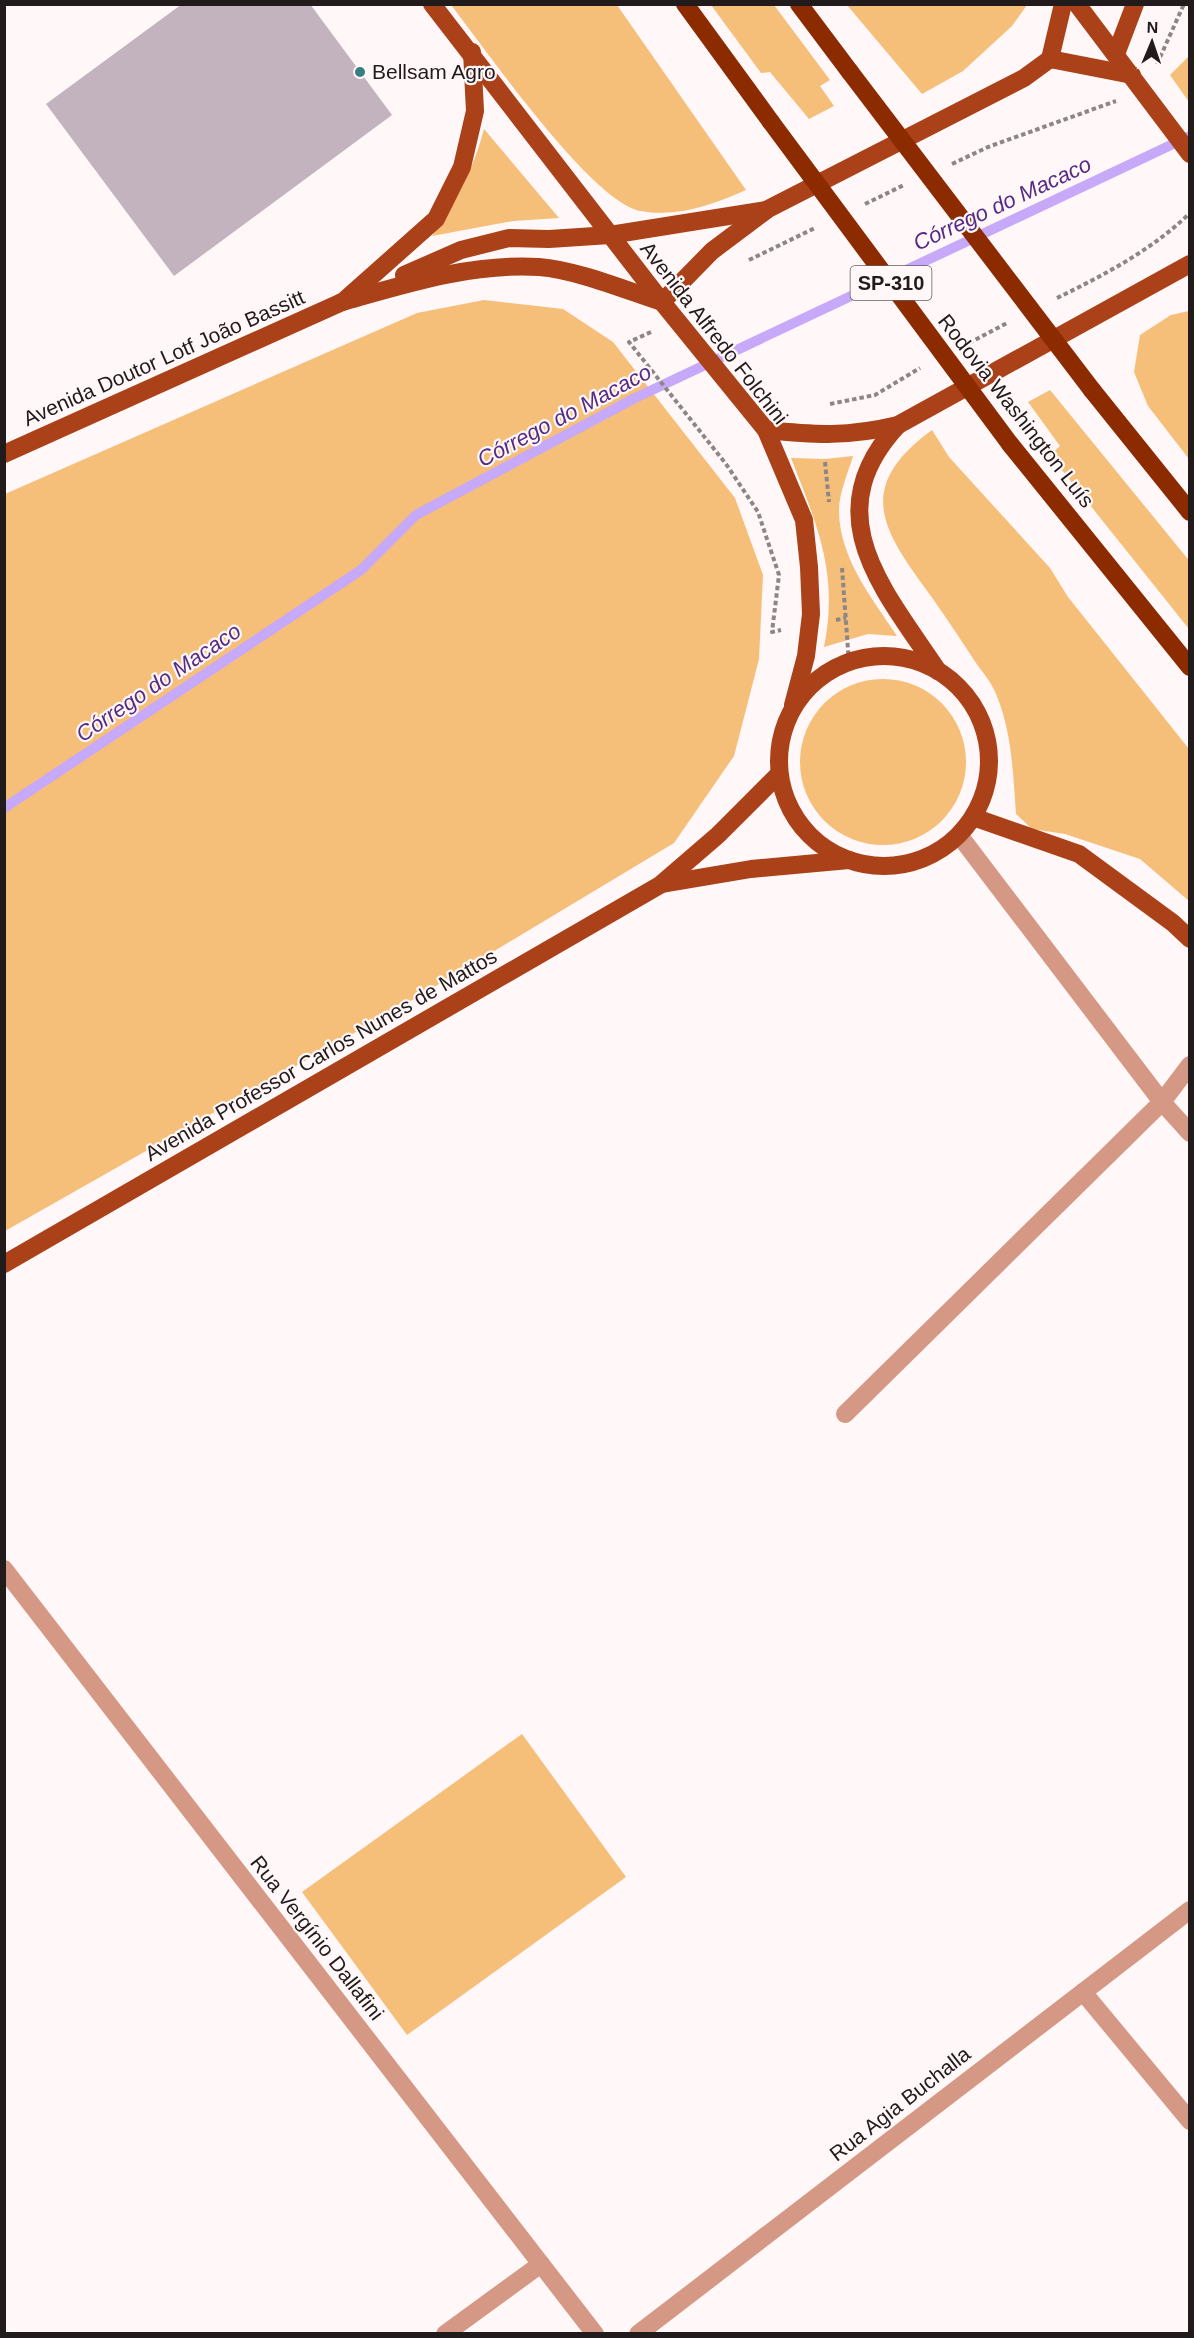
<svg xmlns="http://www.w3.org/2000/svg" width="1194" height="2338" viewBox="0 0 1194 2338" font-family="Arial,sans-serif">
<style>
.green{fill:#f5be79}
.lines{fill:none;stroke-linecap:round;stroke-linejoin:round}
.stream{stroke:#c6a9f8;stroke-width:10}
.building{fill:#c2b3be}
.path{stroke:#8d8687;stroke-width:4;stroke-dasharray:4.5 3;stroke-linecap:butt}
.minor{stroke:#d59884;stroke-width:18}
.major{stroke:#ab4118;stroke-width:18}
.highway{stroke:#8c2a00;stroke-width:18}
.highway-bridge{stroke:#8c2a00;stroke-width:18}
.poi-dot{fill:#367e84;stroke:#fff7f8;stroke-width:2}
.labels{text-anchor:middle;stroke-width:4.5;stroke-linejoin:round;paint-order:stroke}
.shield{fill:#fff7f8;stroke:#645d5e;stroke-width:1.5}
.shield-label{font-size:20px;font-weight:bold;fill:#221b1c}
.poi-label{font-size:21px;fill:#221b1c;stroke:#fff7f8;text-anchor:start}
.street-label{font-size:21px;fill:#221b1c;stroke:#fff7f8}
.water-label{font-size:22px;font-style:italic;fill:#552b86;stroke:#fff7f8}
</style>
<rect width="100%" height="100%" fill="#fff7f8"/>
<g class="green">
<path d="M451,5H617L746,190C714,204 677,218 641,211C591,202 485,48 451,5Z"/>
<polygon points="711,5 774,5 830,80 820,86 834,106 809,119 770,72 761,73"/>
<polygon points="847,5 1027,5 1012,26 963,71 922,94"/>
<polygon points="1189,56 1189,102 1170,75"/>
<path d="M484,129L559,218L513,221L432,236C456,200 473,171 484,129Z"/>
<polygon points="484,300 563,309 613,342 735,498 763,575 759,659 734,756 674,843 421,995 5,1231 5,494 417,313"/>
<polygon points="1189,311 1190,311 1189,459 1148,406 1134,372 1140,335 1171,315"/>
<polygon points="1050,390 1187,558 1189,559 1189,629 1050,455 1060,446 1028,402"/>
<path d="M932,430L949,457L1050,568L1068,597L1189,749V901L1140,859L1065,834L1032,829L1016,814C1013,773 1012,732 996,694C992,683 983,673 976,663C962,642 948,620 933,599C886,534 850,490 932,430Z"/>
<path d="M853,456C848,473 839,493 839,510C839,558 872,598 897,636L868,634L824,647C839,573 817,525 791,458L825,459Z"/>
<circle cx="883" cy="762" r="83"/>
<polygon points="522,1734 626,1877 407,2035 302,1892"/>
</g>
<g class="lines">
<polyline class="stream" points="4,808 361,570 416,515 633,399 1190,136"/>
</g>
<polygon class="building" points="182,4 310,4 392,115 174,276 46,104"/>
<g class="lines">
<g class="path">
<polyline points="1157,64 1184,4"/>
<polyline points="952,164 988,147 1116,101"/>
<polyline points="865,204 904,185"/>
<polyline points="749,260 815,228"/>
<path d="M1057,298C1104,275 1152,250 1190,213"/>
<polyline points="651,332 629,342 726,464 758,512 779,575 772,632 781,630"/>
<polyline points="969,343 1007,323"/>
<polyline points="830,404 875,395 920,368"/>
<polyline points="825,462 829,502"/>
<polyline points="842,568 849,663"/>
<polyline points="836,620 846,618"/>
</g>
<g class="minor">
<polyline points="1190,1065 1162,1102 1190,1133"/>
<polyline points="845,1414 1162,1102 959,835"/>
<polyline points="4,1569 595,2334"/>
<polyline points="1083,1992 1190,2121"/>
<polyline points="445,2334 541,2264"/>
<polyline points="638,2334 1190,1910"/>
</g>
<g class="major">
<polyline points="432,4 662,302 766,430 804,520 809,567 811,614 806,656 793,705"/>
<polyline points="1077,4 1190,154"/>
<polyline points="1116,54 1135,4"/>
<polyline points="1050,59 1132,75"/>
<polyline points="404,275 461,250 509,238 549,239 610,235 766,210"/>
<polyline points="346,299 436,219 462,167 475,111 472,52"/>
<path d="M342,302C406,284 471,263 539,267C577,270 625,290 662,302L712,251L768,209L1024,78L1050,59L1063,4"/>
<path d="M898,425C814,515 885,591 938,671"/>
<path d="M766,430C816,435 848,437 898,425L1190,264"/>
<polyline points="4,454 351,298"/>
<circle cx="884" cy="761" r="105"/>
<polyline points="973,817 1079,854 1173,923 1190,939"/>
<polyline points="662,884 751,869 849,860"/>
<polyline points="4,1264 660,885 718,835 779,774"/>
</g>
<g class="highway">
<polyline points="685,4 771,122"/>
<polyline points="799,4 850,72"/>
<polyline points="1092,390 1190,512"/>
<polyline points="1010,444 1190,667"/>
</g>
<g class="highway-bridge">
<polyline points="850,72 1092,390"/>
<polyline points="771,122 1010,444"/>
</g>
</g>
<circle class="poi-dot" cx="360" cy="72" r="6"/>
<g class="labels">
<rect class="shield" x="850.5" y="266" width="81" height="34" rx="4.5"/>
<g class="shield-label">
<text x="891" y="290">SP-310</text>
</g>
<g class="poi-label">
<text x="372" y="79">Bellsam Agro</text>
</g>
<g class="street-label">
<text transform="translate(714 333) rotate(52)" y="7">Avenida Alfredo Folchini</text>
<text transform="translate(164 358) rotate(-24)" y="7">Avenida Doutor Lotf João Bassitt</text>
<text transform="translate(1016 411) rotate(52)" y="7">Rodovia Washington Luís</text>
<text transform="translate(321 1055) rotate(-30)" y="7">Avenida Professor Carlos Nunes de Mattos</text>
<text transform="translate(317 1938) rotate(52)" y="7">Rua Vergínio Dallafini</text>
<text transform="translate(900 2104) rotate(-38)" y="7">Rua Agia Buchalla</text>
</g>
<g class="water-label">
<text transform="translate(1002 203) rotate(-25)" y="8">Córrego do Macaco</text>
<text transform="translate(564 415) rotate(-28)" y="8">Córrego do Macaco</text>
<text transform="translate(158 682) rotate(-34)" y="8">Córrego do Macaco</text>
</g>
</g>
<rect width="1194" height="2338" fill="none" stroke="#221b1c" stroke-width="12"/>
<g transform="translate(1152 42) rotate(2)" stroke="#fff7f8" stroke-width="4.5" paint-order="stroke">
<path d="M0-4.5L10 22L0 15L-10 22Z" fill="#221b1c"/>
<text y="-9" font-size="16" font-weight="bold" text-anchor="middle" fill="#221b1c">N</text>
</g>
</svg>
